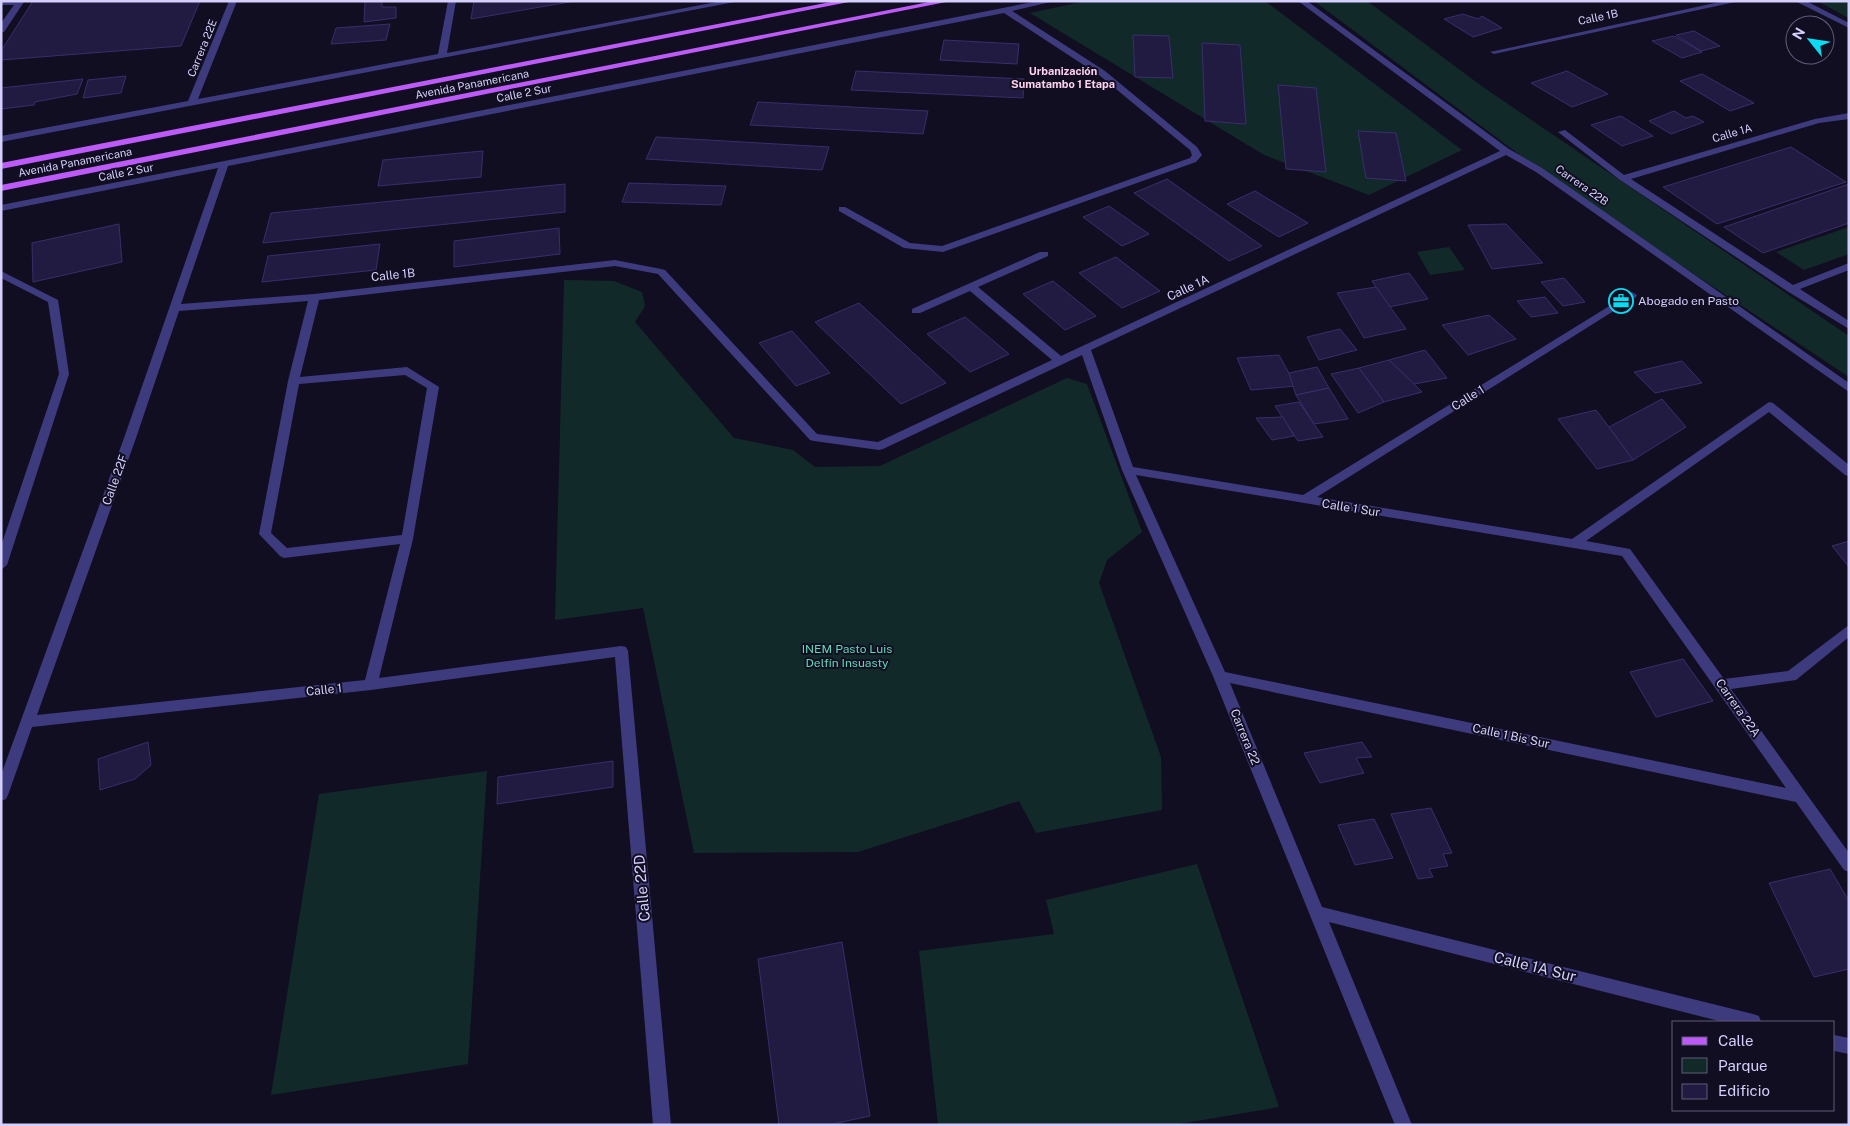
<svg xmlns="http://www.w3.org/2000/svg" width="1850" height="1126" viewBox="0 0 1850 1126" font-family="'Public Sans',sans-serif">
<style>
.green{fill:#112a29}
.building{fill:#221b41;stroke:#392e6c}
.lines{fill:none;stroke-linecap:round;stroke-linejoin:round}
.minor{fill:#3d3b7e;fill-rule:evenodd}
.major{fill:#bc5bf9;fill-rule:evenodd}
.labels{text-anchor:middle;stroke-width:4;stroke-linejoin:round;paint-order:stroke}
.far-street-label{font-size:11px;fill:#d4cffd;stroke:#110e21}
.far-neighbourhood-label{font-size:11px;font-weight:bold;fill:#fdd1ee;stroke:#110e21}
.street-label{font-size:12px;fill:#d4cffd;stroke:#110e21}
.poi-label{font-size:12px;fill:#d4cffd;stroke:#110e21;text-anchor:start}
.park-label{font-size:12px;fill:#5edaba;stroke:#110e21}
.near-street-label{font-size:15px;fill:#d4cffd;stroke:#110e21}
</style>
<rect width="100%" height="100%" fill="#110e21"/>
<g class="green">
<polygon points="1086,1 1265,1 1462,150 1369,195 1264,155 1030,13"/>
<polygon points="1314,1 1367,1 1483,87 1849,336 1849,377 1560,185"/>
<polygon points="1817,1 1849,1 1849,18"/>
<polygon points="1849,227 1849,254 1804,270 1776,252"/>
<polygon points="1449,247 1465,270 1430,275 1417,252"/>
<polygon points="564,280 614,281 642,292 645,306 635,322 734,438 793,450 815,467 880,466 1067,378 1087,384 1142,532 1107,560 1099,583 1161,757 1162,810 1036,833 1019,801 858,852 694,853 643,608 555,620"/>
<polygon points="487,771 468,1064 271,1095 319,794"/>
<polygon points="1197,864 1279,1107 1173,1125 938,1125 919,951 1054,934 1046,900"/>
</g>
<g class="building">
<polygon points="33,1 200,1 181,46 1,60 1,51"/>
<polygon points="365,1 382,1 382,7 396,7 396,18 364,22"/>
<polygon points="474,1 575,1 471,19"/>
<polygon points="1463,14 1478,19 1482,16 1502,28 1473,37 1444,19"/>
<polygon points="390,24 386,40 331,44 336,28"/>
<polygon points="1694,31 1720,46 1701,51 1676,35"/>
<polygon points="1133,35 1169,36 1173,78 1135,77"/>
<polygon points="1674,36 1702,52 1682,58 1652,41"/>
<polygon points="944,40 1019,44 1017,64 940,60"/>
<polygon points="1202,43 1240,45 1246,124 1205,121"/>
<polygon points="856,71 1024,79 1023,98 851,90"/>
<polygon points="1567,71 1608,94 1572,107 1531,83"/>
<polygon points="1702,74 1754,103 1730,111 1680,81"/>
<polygon points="126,76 121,93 83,98 88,80"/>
<polygon points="83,79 77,94 35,102 34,105 1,109 1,88"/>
<polygon points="1278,85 1316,88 1326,172 1286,169"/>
<polygon points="758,102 928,111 923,134 750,125"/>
<polygon points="1674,111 1686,118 1693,116 1704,122 1671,134 1649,121"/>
<polygon points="1621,116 1653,136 1622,146 1591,125"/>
<polygon points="1358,131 1396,133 1406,181 1366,178"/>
<polygon points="656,137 829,147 822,170 646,159"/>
<polygon points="1791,147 1846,182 1717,224 1663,187"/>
<polygon points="483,151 481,177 378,186 383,160"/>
<polygon points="1167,179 1262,246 1229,261 1134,193"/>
<polygon points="629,183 726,186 721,205 622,202"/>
<polygon points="565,184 565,212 263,243 271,213"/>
<polygon points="1849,184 1849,223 1763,253 1724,227"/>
<polygon points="1255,191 1308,223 1279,237 1227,204"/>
<polygon points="1109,206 1149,234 1122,246 1083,217"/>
<polygon points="119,224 122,262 33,282 32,243"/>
<polygon points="1506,224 1543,263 1492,269 1468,225"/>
<polygon points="559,228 560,254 454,267 454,241"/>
<polygon points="380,244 376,270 262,282 268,256"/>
<polygon points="1116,257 1160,291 1122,308 1079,273"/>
<polygon points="1409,273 1428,299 1389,307 1372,281"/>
<polygon points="1564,278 1585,302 1563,306 1541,282"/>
<polygon points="1053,281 1096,316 1065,330 1023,294"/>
<polygon points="1376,287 1406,329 1364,338 1337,293"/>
<polygon points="1545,297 1558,313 1531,317 1517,301"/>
<polygon points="859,303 946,383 901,404 815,322"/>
<polygon points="1489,315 1516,339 1468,355 1442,325"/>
<polygon points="965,317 1009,354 970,372 927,334"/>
<polygon points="1340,329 1357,350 1319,360 1307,337"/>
<polygon points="792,331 830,373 796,386 759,343"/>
<polygon points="1425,350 1447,378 1414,384 1389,360"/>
<polygon points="1279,355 1296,386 1251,390 1237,358"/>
<polygon points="1389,360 1414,384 1422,392 1384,402 1359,368"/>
<polygon points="1682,361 1702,383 1655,393 1634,372"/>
<polygon points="1317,367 1329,388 1296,395 1289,373"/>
<polygon points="1359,368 1384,402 1358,413 1331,374"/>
<polygon points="1329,388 1348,419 1314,424 1296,395"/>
<polygon points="1662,399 1686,427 1633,460 1609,427"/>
<polygon points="1299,402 1314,424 1323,437 1298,441 1275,406"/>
<polygon points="1596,410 1609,427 1633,460 1597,469 1558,419"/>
<polygon points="1283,417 1294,436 1272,440 1256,418"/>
<polygon points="1849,541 1849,567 1832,546"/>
<polygon points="1683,659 1713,701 1656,717 1630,672"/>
<polygon points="148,742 151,765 135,779 100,790 98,759"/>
<polygon points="1362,742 1372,757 1356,758 1364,773 1320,783 1304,753"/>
<polygon points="613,761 613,787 497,804 498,777"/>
<polygon points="1431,808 1452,853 1443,854 1448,866 1429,869 1433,877 1418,879 1391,814"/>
<polygon points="1374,819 1393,858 1355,865 1338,825"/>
<polygon points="1830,869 1849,901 1849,969 1814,977 1769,883"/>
<polygon points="842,942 870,1116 828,1125 779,1125 758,959"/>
</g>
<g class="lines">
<g class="minor">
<polygon points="1,1 24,2 4,32 1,32 1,23 14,5 1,5"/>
<polygon points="229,1 237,1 198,99 438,54 448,1 456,1 447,53 722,1 740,1 1,142 1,136 188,101"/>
<path d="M1038,1H1055L1012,11L1105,71L1197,147L1202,155L1196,162L943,252L904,248L839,211V207H845L910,243L942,246L1190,158L1192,155L1190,150L1099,75L1004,13L228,166L181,304L314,294L615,260L661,269L665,270L817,434L878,442L1052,360L970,291L920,313H912V309L1040,252H1048V256L978,287L1061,356L1500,151L1298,1H1307L1509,149L1542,168L1849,383V392L1536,172L1506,155L1091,350L1133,467L1303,495L1632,292L1637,295L1636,297L1317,497L1572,539L1769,402L1773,403L1849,465V476L1845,475L1769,412L1586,541L1630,549L1724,679L1788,671L1849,625V637L1796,680L1731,689L1849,853V872L1844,870L1796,802L1230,683L1322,907L1753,1014L1759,1016L1761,1022H1723L1329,922L1412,1125H1395L1213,676L1122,470L1082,355L883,449L879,450L814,441L810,440L658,274L615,266L319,300L300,377L407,367L439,387L413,539L379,678L621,646L626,647L628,651L671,1125H653L615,657L371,690L32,727L8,795L6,799L1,801V775L124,438L218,168L1,211V205ZM308,301L288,381L259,534L280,556L284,558L400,544L365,680L37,715L136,438L179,311ZM405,375L427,388L402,535L287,548L271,533L299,384ZM1136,475L1622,556L1786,788L1225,672Z"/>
<polygon points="1724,1 1740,1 1494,54 1490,52"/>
<polygon points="1795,1 1806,1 1849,23 1849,28"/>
<polygon points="1849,113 1849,119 1819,123 1631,179 1793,285 1849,263 1849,270 1800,289 1849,321 1849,329 1787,291 1620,180 1558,132 1565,130 1624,175 1815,119"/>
<polygon points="1,271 58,300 69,374 7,565 1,570 1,546 59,374 48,302 1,278"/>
<polygon points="1834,1035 1849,1038 1849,1054 1834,1051"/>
</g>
<g class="major">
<polygon points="836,1 854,1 1,169 1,163"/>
<polygon points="934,1 951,1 1,191 1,185"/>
</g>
</g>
<defs>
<symbol id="office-ring" viewBox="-11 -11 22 22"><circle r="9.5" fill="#110e21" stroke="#09dbf0" stroke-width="1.5"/><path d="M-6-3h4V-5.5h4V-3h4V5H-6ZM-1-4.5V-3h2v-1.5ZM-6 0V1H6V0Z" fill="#09dbf0"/></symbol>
</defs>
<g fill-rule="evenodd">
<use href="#office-ring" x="1607" y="287" width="28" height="28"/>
</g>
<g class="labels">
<g class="far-street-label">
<text transform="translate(1598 17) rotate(-12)" y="4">Calle 1B</text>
<text transform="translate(202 48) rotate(-68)" y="4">Carrera 22E</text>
<text transform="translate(472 84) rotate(-11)" y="4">Avenida Panamericana</text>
<text transform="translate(524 93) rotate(-11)" y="4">Calle 2 Sur</text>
<text transform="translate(1732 133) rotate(-16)" y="4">Calle 1A</text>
<text transform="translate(75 162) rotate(-11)" y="4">Avenida Panamericana</text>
<text transform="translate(126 172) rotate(-11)" y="4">Calle 2 Sur</text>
<text transform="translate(1582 185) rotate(35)" y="4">Carrera 22B</text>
</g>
<g class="far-neighbourhood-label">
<text x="1063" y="75">Urbanización<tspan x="1063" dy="13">Sumatambo 1 Etapa</tspan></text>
</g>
<g class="street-label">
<text transform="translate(393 275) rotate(-6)" y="4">Calle 1B</text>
<text transform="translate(1188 288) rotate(-25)" y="4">Calle 1A</text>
<text transform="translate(1468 398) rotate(-32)" y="4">Calle 1</text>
<text transform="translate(115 480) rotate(-70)" y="4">Calle 22F</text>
<text transform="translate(1351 508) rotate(9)" y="4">Calle 1 Sur</text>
<text transform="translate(324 690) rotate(-6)" y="4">Calle 1</text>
<text transform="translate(1738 708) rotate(55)" y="4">Carrera 22A</text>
<text transform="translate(1511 736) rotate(12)" y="4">Calle 1 Bis Sur</text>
<text transform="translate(1245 737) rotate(68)" y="4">Carrera 22</text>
</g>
<g class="poi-label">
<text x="1638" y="305">Abogado en Pasto</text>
</g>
<g class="park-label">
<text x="847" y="653">INEM Pasto Luis<tspan x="847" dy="14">Delfín Insuasty</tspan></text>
</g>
<g class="near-street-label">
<text transform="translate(642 888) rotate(-95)" y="5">Calle 22D</text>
<text transform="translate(1535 967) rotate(14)" y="5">Calle 1A Sur</text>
</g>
</g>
<rect width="1850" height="1126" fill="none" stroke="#d4cffd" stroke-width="5"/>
<rect x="1672" y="1021" width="162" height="90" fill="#110e21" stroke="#5f5b79"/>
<rect x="1682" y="1037" width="25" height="8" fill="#bc5bf9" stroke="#5f5b79"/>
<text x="1718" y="1046" font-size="15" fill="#d4cffd">Calle</text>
<rect x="1682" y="1058" width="25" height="15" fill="#112a29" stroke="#5f5b79"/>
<text x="1718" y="1071" font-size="15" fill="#d4cffd">Parque</text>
<rect x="1682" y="1084" width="25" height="15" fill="#221b41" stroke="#5f5b79"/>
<text x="1718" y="1096" font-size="15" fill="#d4cffd">Edificio</text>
<g transform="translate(1810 40) rotate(300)"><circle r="24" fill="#110e21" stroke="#5f5b79"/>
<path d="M0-4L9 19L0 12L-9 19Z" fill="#09dbf0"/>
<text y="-8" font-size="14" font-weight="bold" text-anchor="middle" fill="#d4cffd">N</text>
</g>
</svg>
